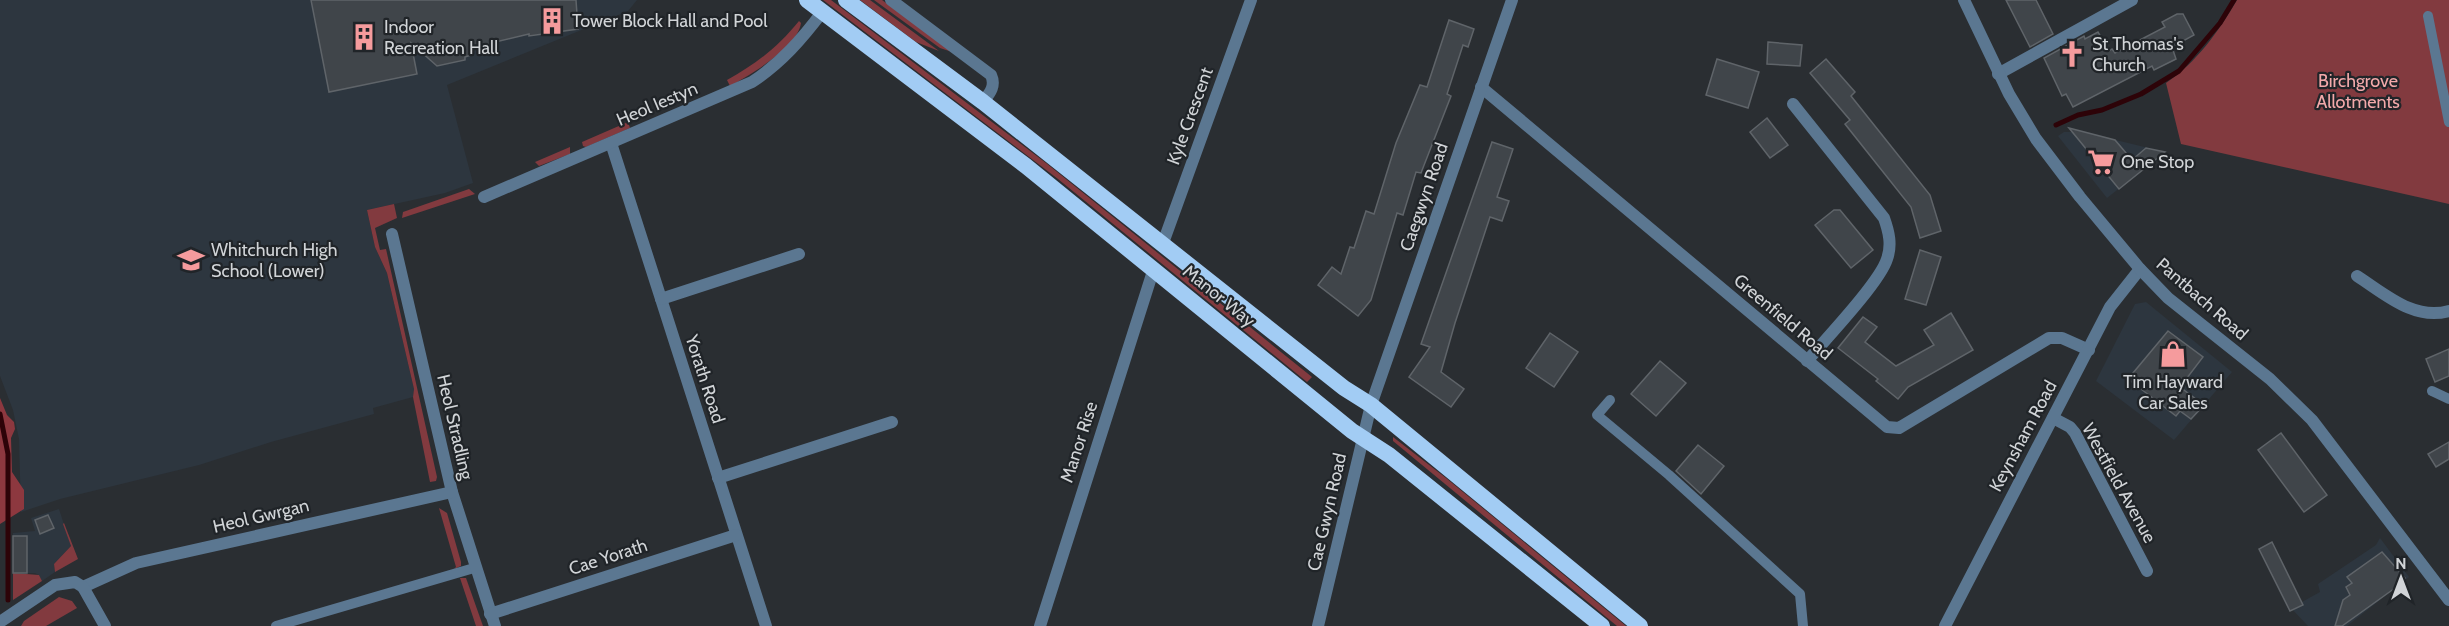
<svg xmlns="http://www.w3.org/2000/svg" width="2449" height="626" viewBox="0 0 2449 626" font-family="Cabin,sans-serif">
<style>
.built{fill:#2d363f}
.green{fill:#823a3f}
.forest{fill:#8d383f}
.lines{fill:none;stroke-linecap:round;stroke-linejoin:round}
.stream{stroke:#2d0308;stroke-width:5}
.building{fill:#40454a;stroke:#5f6469;stroke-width:1.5}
.service{stroke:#5b7791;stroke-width:10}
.minor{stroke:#5b7791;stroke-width:12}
.tertiary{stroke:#5b7791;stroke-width:12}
.trunk{stroke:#a2ccf4;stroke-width:16}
.labels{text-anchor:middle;stroke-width:4.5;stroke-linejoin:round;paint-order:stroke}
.poi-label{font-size:18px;fill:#d1d4d7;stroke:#202428;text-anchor:start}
.park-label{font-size:18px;fill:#f3a9aa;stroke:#202428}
.street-label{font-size:18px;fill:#d1d4d7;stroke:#202428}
</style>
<rect width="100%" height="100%" fill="#2a2e32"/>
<g class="built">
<polygon points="0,0 637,0 628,11 447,85 473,183 445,193 367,210 375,247 387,273 414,389 413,397 373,408 374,414 271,442 199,465 60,499 21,512 19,439 13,410 0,376"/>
<polygon points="2064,132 2083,132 2165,152 2107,198 2058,136"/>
<polygon points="2146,302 2232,372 2174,440 2096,381 2135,304"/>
<polygon points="59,509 71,546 54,564 55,572 42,581 39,575 35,573 13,573 13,533 35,531 31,518"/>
<polygon points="2380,538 2409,577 2347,626 2308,626 2291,608 2320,592 2318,584 2376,545"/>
</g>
<g class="green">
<polygon points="823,0 831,0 1046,163 1312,377 1307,382 1058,179"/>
<polygon points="860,0 870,0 939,51 916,42"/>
<polygon points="874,0 882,0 952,52 940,48"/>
<path d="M2237,0H2449V204L2181,144L2166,83C2196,63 2219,31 2237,0Z"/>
<path d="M799,21L801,23C798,47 750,75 730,86L727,80C756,64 778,47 799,21Z"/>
<polygon points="628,122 630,128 586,147 583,146 582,142"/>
<polygon points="570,147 570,154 539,166 535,162"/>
<polygon points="469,189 475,194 402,218 403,212"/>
<polygon points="394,204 397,218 375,228 380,250 386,249 437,477 436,481 430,482 413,397 414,389 387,273 375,247 367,210"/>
<polygon points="1393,437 1446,478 1626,626 1617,626 1393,441"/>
<polygon points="439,508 447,513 461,562 461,566 454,569 456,567"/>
<polygon points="64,523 78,559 55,572 54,564 71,546 63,524"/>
<polygon points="13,573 39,575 42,581 13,600"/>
<polygon points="460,578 466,578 483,626 476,626"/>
<polygon points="59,597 72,601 77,608 46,626 21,626 24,621"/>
</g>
<polygon class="forest" points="0,398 7,415 14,422 15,429 11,438 12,472 24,490 24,509 0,524"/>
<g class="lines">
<g class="stream">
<polyline points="2056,125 2078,115 2102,110 2141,94 2179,71 2220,23 2234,0"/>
<polyline points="0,414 8,454 8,600"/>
</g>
</g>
<g class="building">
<polygon points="311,0 576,0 578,29 529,36 529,34 470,48 471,55 465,57 465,60 437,66 411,43 417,74 329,92"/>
<polygon points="2006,0 2036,0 2053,34 2030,47"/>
<polygon points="2177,14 2183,14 2194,35 2172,47 2176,59 2154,70 2152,66 2073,107 2066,94 2062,96 2044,58 2084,36 2085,39 2098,32 2109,51 2112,49 2115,53 2165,27 2162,22"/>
<polygon points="1449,20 1474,29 1468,47 1463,45 1447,94 1451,96 1421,173 1416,172 1403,215 1397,213 1371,300 1358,316 1318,285 1332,267 1341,274 1350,247 1354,248 1366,211 1374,214 1396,143 1420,85 1427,87"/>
<polygon points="1768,42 1802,45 1800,66 1767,64"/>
<polygon points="1717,59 1759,72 1748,108 1706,95"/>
<polygon points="1826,59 1855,92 1851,96 1930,195 1941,231 1920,238 1911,207 1845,124 1850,120 1810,73"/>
<polygon points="1767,118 1788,145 1770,158 1750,132"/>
<polygon points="2069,128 2115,140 2132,160 2146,148 2165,152 2119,189"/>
<polygon points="1492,142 1513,149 1497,197 1509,201 1502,221 1490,217 1455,323 1441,372 1464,389 1451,407 1409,377 1430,347 1421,344"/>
<polygon points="1834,210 1840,210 1873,250 1851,268 1815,225"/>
<polygon points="1920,250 1941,257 1926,305 1905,299"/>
<polygon points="1951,313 1973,350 1908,387 1898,399 1876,381 1878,379 1838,348 1863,317 1877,327 1865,342 1896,366 1934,345 1924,330"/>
<polygon points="2168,331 2203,357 2180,387 2204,405 2191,419 2180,411 2176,416 2128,379"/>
<polygon points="1550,333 1578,352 1554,387 1526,368"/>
<polygon points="2449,349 2449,376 2435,382 2426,359"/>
<polygon points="1660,361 1686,383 1656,416 1631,394"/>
<polygon points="2281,433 2327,495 2304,512 2258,450"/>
<polygon points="2449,442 2449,459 2436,467 2428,454"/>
<polygon points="1698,445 1724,466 1701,494 1676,471"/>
<polygon points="48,515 54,528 40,534 35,520"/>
<rect x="13" y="536" width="14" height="37"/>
<polygon points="2272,542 2303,605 2290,611 2259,549"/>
<polygon points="2382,552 2405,578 2400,581 2402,583 2342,626 2335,626 2343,600 2350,595 2346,587 2352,583 2347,577"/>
</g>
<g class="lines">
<g class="service">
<polyline points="2428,16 2449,122"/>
<polyline points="2432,391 2449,399"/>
<polyline points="1610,400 1597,415 1669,475 1800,594 1803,626"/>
<polyline points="276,626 474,568"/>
</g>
<g class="minor">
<path d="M891,0L991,75C996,86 990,93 983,102"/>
<polyline points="1998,74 2132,0"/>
<polyline points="1481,87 1887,427 1899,428 2049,338 2062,338 2089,350"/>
<path d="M1793,104L1884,218C1889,232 1892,245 1887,259C1880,282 1825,340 1807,361"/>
<polyline points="611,143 766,626"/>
<path d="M484,197L752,82C781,63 802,39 823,11"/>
<polyline points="392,234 452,492 495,626"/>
<polyline points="1163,243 1251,0"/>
<path d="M2357,276C2385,294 2414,321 2449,311"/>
<polyline points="661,299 799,254"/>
<polyline points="2053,418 2070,427 2075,433 2147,571"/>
<polyline points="718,478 892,422"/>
<polyline points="83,587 136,563 452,492"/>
<polyline points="490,614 736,535"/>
<polyline points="0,622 55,585 75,582 83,587 105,626"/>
<polyline points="1040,626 1154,268"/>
<polyline points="1318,626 1371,405 1512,0"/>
<polyline points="1945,626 2110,307 2140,269"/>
</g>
<polyline class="tertiary" points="1964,0 2009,94 2036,139 2080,197 2140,269 2168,298 2270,379 2312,420 2449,600"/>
<g class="trunk">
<polyline points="807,0 1026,166 1352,431 1389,455 1602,626"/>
<polyline points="846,0 983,102 1344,388 1371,405 1640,626"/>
</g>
</g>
<defs>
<symbol id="building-bare" viewBox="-9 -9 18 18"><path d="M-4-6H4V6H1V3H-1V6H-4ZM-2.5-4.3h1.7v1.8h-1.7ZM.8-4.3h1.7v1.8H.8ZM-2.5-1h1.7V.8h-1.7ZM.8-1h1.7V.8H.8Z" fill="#f59b9d" stroke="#202428" stroke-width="2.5" paint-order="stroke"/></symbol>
<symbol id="church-bare" viewBox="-9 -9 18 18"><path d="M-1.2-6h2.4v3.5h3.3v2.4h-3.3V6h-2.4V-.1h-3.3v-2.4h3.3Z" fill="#f59b9d" stroke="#202428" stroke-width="2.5" paint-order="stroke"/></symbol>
<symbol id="supermarket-bare" viewBox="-9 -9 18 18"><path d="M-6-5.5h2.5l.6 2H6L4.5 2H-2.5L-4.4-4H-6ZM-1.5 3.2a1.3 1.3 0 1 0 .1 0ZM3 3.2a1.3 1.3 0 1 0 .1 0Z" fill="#f59b9d" stroke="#202428" stroke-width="2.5" paint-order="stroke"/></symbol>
<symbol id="school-bare" viewBox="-9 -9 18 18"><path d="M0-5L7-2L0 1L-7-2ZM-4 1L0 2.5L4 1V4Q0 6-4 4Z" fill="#f59b9d" stroke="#202428" stroke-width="2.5" paint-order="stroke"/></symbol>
<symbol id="shop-bare" viewBox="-9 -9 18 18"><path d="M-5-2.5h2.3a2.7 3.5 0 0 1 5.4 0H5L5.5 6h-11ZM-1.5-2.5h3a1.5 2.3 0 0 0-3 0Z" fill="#f59b9d" stroke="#202428" stroke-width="2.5" paint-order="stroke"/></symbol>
</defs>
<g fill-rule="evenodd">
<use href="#building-bare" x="533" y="2" width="38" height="38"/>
<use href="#building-bare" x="345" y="18" width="38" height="38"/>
<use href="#church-bare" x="2053" y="35" width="38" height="38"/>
<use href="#supermarket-bare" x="2082" y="143" width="38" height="38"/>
<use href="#school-bare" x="172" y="241" width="38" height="38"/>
<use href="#shop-bare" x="2154" y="335" width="38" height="38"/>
</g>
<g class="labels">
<g class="poi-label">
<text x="572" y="27">Tower Block Hall and Pool</text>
<text x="384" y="33">Indoor<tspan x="384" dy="21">Recreation Hall</tspan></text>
<text x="2092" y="50">St Thomas's<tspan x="2092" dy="21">Church</tspan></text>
<text x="2121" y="168">One Stop</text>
<text x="211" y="256">Whitchurch High<tspan x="211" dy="21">School (Lower)</tspan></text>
<text x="2173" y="388" text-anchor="middle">Tim Hayward<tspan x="2173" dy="21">Car Sales</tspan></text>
</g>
<g class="park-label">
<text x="2358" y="87">Birchgrove<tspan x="2358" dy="21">Allotments</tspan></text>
</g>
<g class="street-label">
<text transform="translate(657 104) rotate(-23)" y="6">Heol Iestyn</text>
<text transform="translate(1190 116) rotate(-70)" y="6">Kyle Crescent</text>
<text transform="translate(1424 197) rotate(-71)" y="6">Caegwyn Road</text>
<text transform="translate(1219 296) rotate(39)" y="6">Manor Way</text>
<text transform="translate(2202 299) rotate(41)" y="6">Pantbach Road</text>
<text transform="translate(1783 317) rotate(40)" y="6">Greenfield Road</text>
<text transform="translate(705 379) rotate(72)" y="6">Yorath Road</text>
<text transform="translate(455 427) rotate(77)" y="6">Heol Stradling</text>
<text transform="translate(2023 436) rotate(-62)" y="6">Keynsham Road</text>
<text transform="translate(1079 442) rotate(-72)" y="6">Manor Rise</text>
<text transform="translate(2119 483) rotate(61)" y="6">Westfield Avenue</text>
<text transform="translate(1327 512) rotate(-77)" y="6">Cae Gwyn Road</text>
<text transform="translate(261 516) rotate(-13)" y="6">Heol Gwrgan</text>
<text transform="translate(608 557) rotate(-18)" y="6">Cae Yorath</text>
</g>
</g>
<g transform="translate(2401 578)" stroke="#202428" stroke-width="4.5" paint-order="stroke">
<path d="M0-4.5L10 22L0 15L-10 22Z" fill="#d1d4d7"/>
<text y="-9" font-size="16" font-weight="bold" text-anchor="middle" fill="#d1d4d7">N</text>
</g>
</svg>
